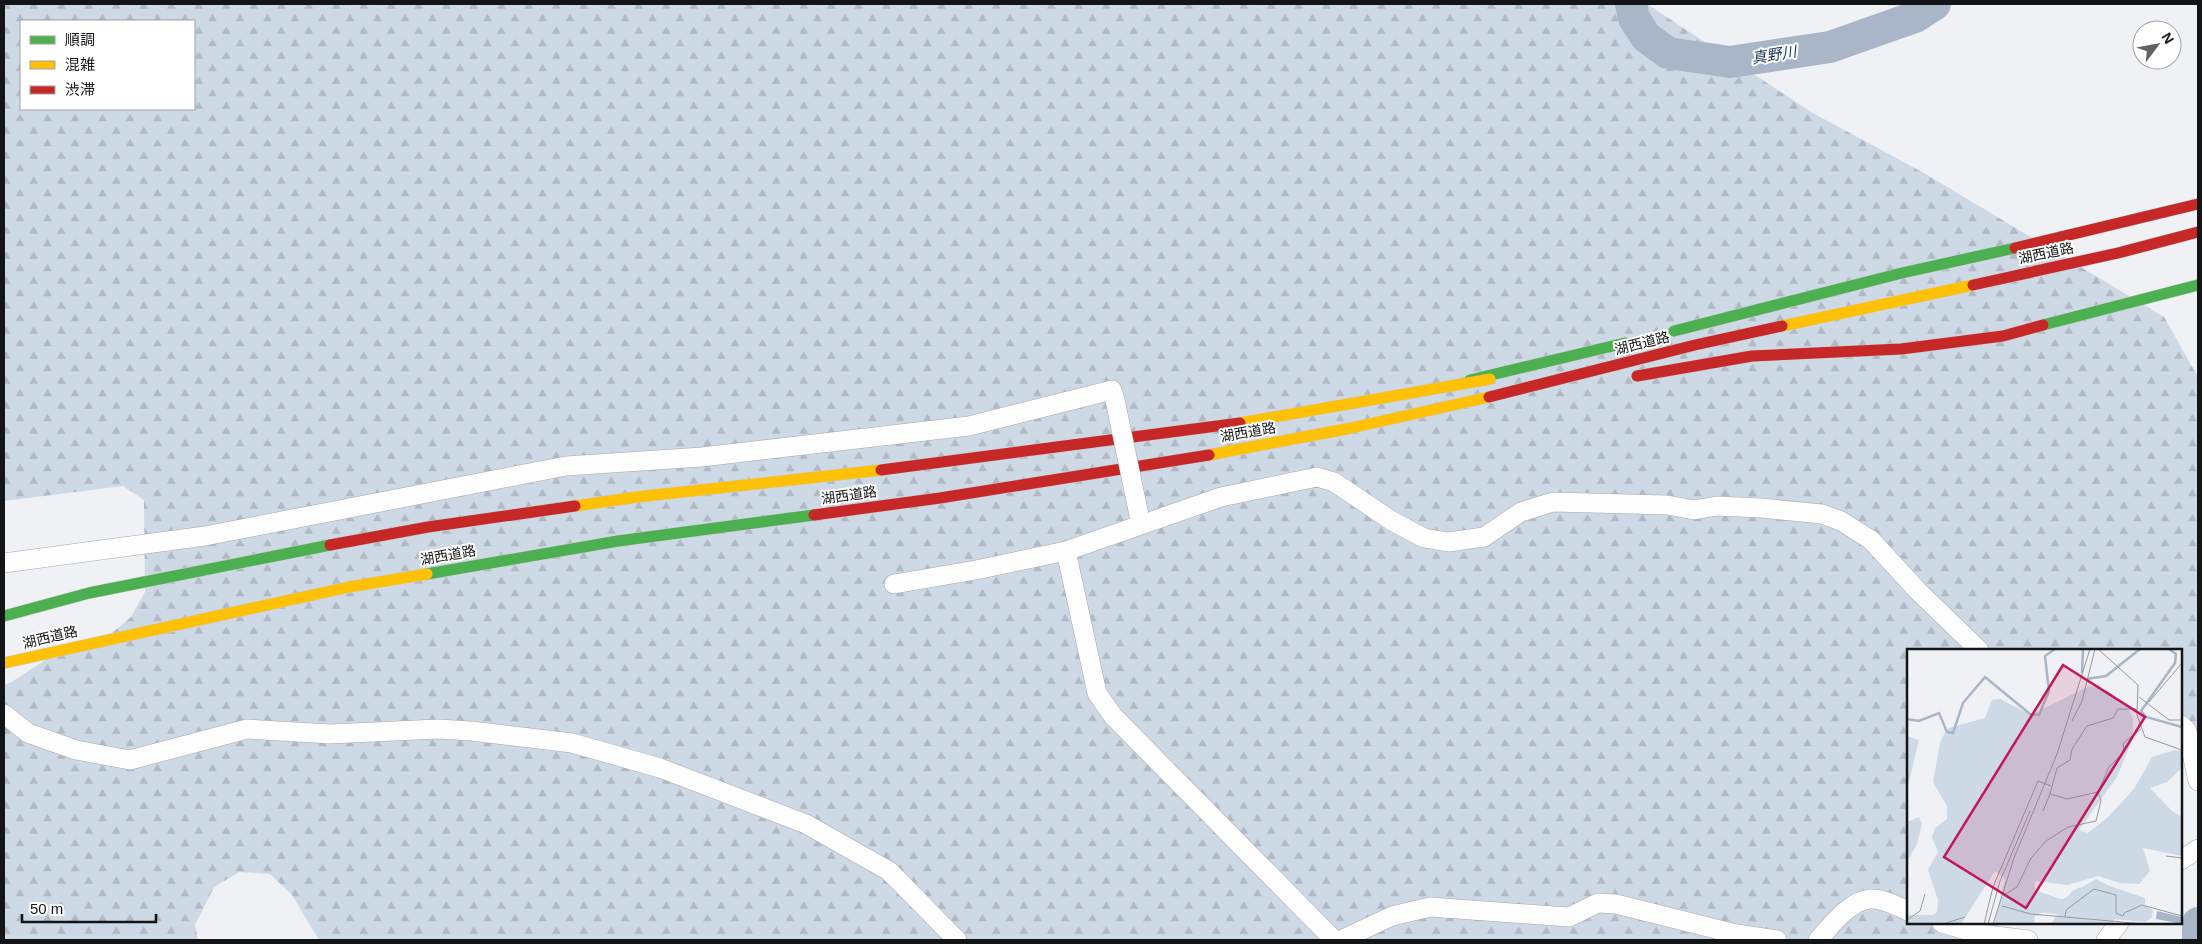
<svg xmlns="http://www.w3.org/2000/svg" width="2202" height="944" viewBox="0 0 2202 944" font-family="Arial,'Noto Sans JP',sans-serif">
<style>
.forest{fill:url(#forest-firs);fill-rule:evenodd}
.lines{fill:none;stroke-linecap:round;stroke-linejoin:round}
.river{stroke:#a8b6c8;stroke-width:32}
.street-casing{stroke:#a7a8aa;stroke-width:20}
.fast-casing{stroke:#cacbcc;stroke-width:12}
.slow-casing{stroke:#cacbcc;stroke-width:12}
.jam-casing{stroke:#cacbcc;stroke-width:12}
.street{stroke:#fdfdfd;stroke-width:19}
.fast{stroke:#4caf50;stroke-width:11}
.slow{stroke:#ffc107;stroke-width:11}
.jam{stroke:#c62828;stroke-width:11}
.street-bridge-casing{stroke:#a7a8aa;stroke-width:20;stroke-linecap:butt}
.street-bridge{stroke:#fdfdfd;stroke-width:19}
.labels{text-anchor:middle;stroke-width:4;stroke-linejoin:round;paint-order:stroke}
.street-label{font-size:14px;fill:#131415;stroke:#fff}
.water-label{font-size:15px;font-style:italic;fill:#123153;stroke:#fff}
.inset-river{fill:none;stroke:#a8b6c8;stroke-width:2.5}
.inset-road{fill:none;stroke:#97999b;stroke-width:1}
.view{fill:#c2185b;fill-opacity:0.15;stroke:#c2185b;stroke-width:2.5}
.inset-edge{fill:none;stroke:#131415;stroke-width:2.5}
</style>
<defs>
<pattern id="forest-firs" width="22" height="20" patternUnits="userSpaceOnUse" patternTransform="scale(1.25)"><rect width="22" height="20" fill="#ced9e6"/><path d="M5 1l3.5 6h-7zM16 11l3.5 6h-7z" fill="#b0b9c4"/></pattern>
</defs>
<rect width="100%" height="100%" fill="#eff1f4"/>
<path class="forest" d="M4,4H1647L1811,112L1924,173L2164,317L2198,377V724L2196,737L2181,764V650H1908V923H2002L1975,940H319L292,895L270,874L239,872L214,887L195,925L198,940H4V685L10,683L62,649L94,648L131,617L145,592L144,500L123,486L4,501ZM21,21H194V109H21Z"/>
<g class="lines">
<g class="river">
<polyline points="1631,4 1634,18 1646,37 1668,53 1730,62 1830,47 1915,17 1935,4"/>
<polyline points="2198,940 2198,923"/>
</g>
<defs>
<g id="street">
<polyline points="4,563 205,536 566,466 702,457 969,426 1112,390 1115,400"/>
<polyline points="894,584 976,570 1066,551"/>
<polyline points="4,714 28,733 76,750 130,760 247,729 330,734 438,729 471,731 572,743 660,768 806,824 889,871 957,940"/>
<polyline points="2181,725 2187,731 2198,781"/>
<polyline points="2181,860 2198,849"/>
<polyline points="1942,923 1980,934 2028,940"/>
<polyline points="1334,940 1113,716 1097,693 1066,551 1221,497 1317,477 1334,482 1392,521 1424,538 1448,542 1484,537 1521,512 1553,502 1667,505 1694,510 1717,506 1761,508 1822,514 1841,521 1871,540 1918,591 1979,650"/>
<polyline points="1341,940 1392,916 1430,907 1569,917 1598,903 1616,904 1736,934 1777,940"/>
<path d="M1818,940C1831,926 1849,901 1870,899C1883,898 1897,906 1908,911"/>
<polyline points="2106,940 2119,923"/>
</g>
<g id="fast">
<polyline points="2043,325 2198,285"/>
<polyline points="1674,331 1902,273 2015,248"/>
<polyline points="1470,380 1625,343"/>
<polyline points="427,574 618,541 814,515"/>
<polyline points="4,616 89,593 330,545"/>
</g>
<g id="slow">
<polyline points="1782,326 1973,285"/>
<polyline points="1240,423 1490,379"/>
<polyline points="1209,455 1351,428 1489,397"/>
<polyline points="575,506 637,497 881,470"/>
<polyline points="4,663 349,587 427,574"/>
</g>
<g id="jam">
<polyline points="2015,248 2198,204"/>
<polyline points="1973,285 2118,253 2198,232"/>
<polyline points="1637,376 1752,356 1901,349 2003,336 2043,325"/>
<polyline points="1489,397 1695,345 1782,326"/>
<polyline points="881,470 1240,423"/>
<polyline points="814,515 940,498 1209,455"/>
<polyline points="330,545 428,527 575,506"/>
</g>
</defs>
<use href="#street" class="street-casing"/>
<use href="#fast" class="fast-casing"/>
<use href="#slow" class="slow-casing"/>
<use href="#jam" class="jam-casing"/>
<use href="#street" class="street"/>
<use href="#fast" class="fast"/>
<use href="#slow" class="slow"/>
<use href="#jam" class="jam"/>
<defs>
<polyline id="street-bridge" points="1115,400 1139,515"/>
</defs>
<use href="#street-bridge" class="street-bridge-casing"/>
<use href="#street-bridge" class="street-bridge"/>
</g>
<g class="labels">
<g class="street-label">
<text transform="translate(2046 253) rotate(-12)" y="5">湖西道路</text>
<text transform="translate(1642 343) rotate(-14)" y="5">湖西道路</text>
<text transform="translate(1248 432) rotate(-10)" y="5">湖西道路</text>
<text transform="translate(849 495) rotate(-8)" y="5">湖西道路</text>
<text transform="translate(448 555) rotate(-10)" y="5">湖西道路</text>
<text transform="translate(50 637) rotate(-13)" y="5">湖西道路</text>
</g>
<g class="water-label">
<text transform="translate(1774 55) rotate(-9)" y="5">真野川</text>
</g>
</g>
<g transform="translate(1907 649)">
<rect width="275" height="275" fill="#eff1f4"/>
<path d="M189,230L246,261L245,268L239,273L118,262V248L156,250Z" fill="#ced9e6"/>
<path d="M182,37L200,41L220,57L226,70V89L210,128L172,181L181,184L201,168L227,140L245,108L268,101L275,102V119L260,133L243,139L265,162L275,168V207L236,199L243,222L232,235L212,234L192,227L160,236L128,232V241L153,250L148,258L128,267L127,275H87L98,230L88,222L54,275H0V266H26L30,263L31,251L21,221L31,203L25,188L28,179L40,170V157L26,133L33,94L38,83L42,79L78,69L85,51L93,50L124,66ZM0,87L12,91L0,141ZM12,168L15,175L10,195L0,213V173ZM188,232L238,249V255L208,269L205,275H144L165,242Z" fill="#ced9e6"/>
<path d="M184,244L208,248V264L184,265Z" fill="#ced9e6"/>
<path d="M250,262L275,268V275L249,270Z" fill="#a8b6c8"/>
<path class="inset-river" d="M262,0L269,5L268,14L234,62L239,68L275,78M175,24L176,0M180,30L199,27L233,0M0,70L12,72L32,64L40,83L46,84L56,54L78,28L123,65L132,66L142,42L138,7L148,0"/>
<path class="inset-road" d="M191,0L231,36L230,66L238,88L275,101M232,48L262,71H275M242,53L275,14M230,60H211L206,69L180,77L165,100L163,111L150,119L143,145L160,150L191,143L202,118L217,103L216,94L234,80M165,72L175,52L188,0M136,162L143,145M259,207L275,209M97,246L110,238L124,209L139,192L161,178L189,172L194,151L191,143M95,257L124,265L238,275M158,268L159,261L187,240L209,246V264L216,267L217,264L235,256L275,267M0,271L13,262L18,245M36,275L58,268M77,275L86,238L131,132L144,137M81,275L93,232L123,162M86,275L107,209L150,105L183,0"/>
<path class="view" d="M156,16L238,68L119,259L37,208Z"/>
<rect width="275" height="275" class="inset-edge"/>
</g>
<rect width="2202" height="944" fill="none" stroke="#131415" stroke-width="10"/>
<rect x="20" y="20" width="175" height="90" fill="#ffffff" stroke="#a1a1a1"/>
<rect x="30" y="36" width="25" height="8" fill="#4caf50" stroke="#a1a1a1"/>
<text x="65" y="45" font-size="15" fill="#131415">順調</text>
<rect x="30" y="61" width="25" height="8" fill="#ffc107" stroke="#a1a1a1"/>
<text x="65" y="70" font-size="15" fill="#131415">混雑</text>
<rect x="30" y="86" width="25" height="8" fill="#c62828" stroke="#a1a1a1"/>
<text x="65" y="95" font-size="15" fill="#131415">渋滞</text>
<g transform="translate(2157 45) rotate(58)"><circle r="24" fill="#ffffff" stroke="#a1a1a1"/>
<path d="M0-4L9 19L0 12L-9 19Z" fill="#606163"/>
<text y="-8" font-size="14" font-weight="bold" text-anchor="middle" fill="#131415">N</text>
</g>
<path d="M22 914v8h134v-8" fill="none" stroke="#131415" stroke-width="2.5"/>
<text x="30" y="914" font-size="15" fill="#131415" stroke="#ffffff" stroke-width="4" paint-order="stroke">50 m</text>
</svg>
